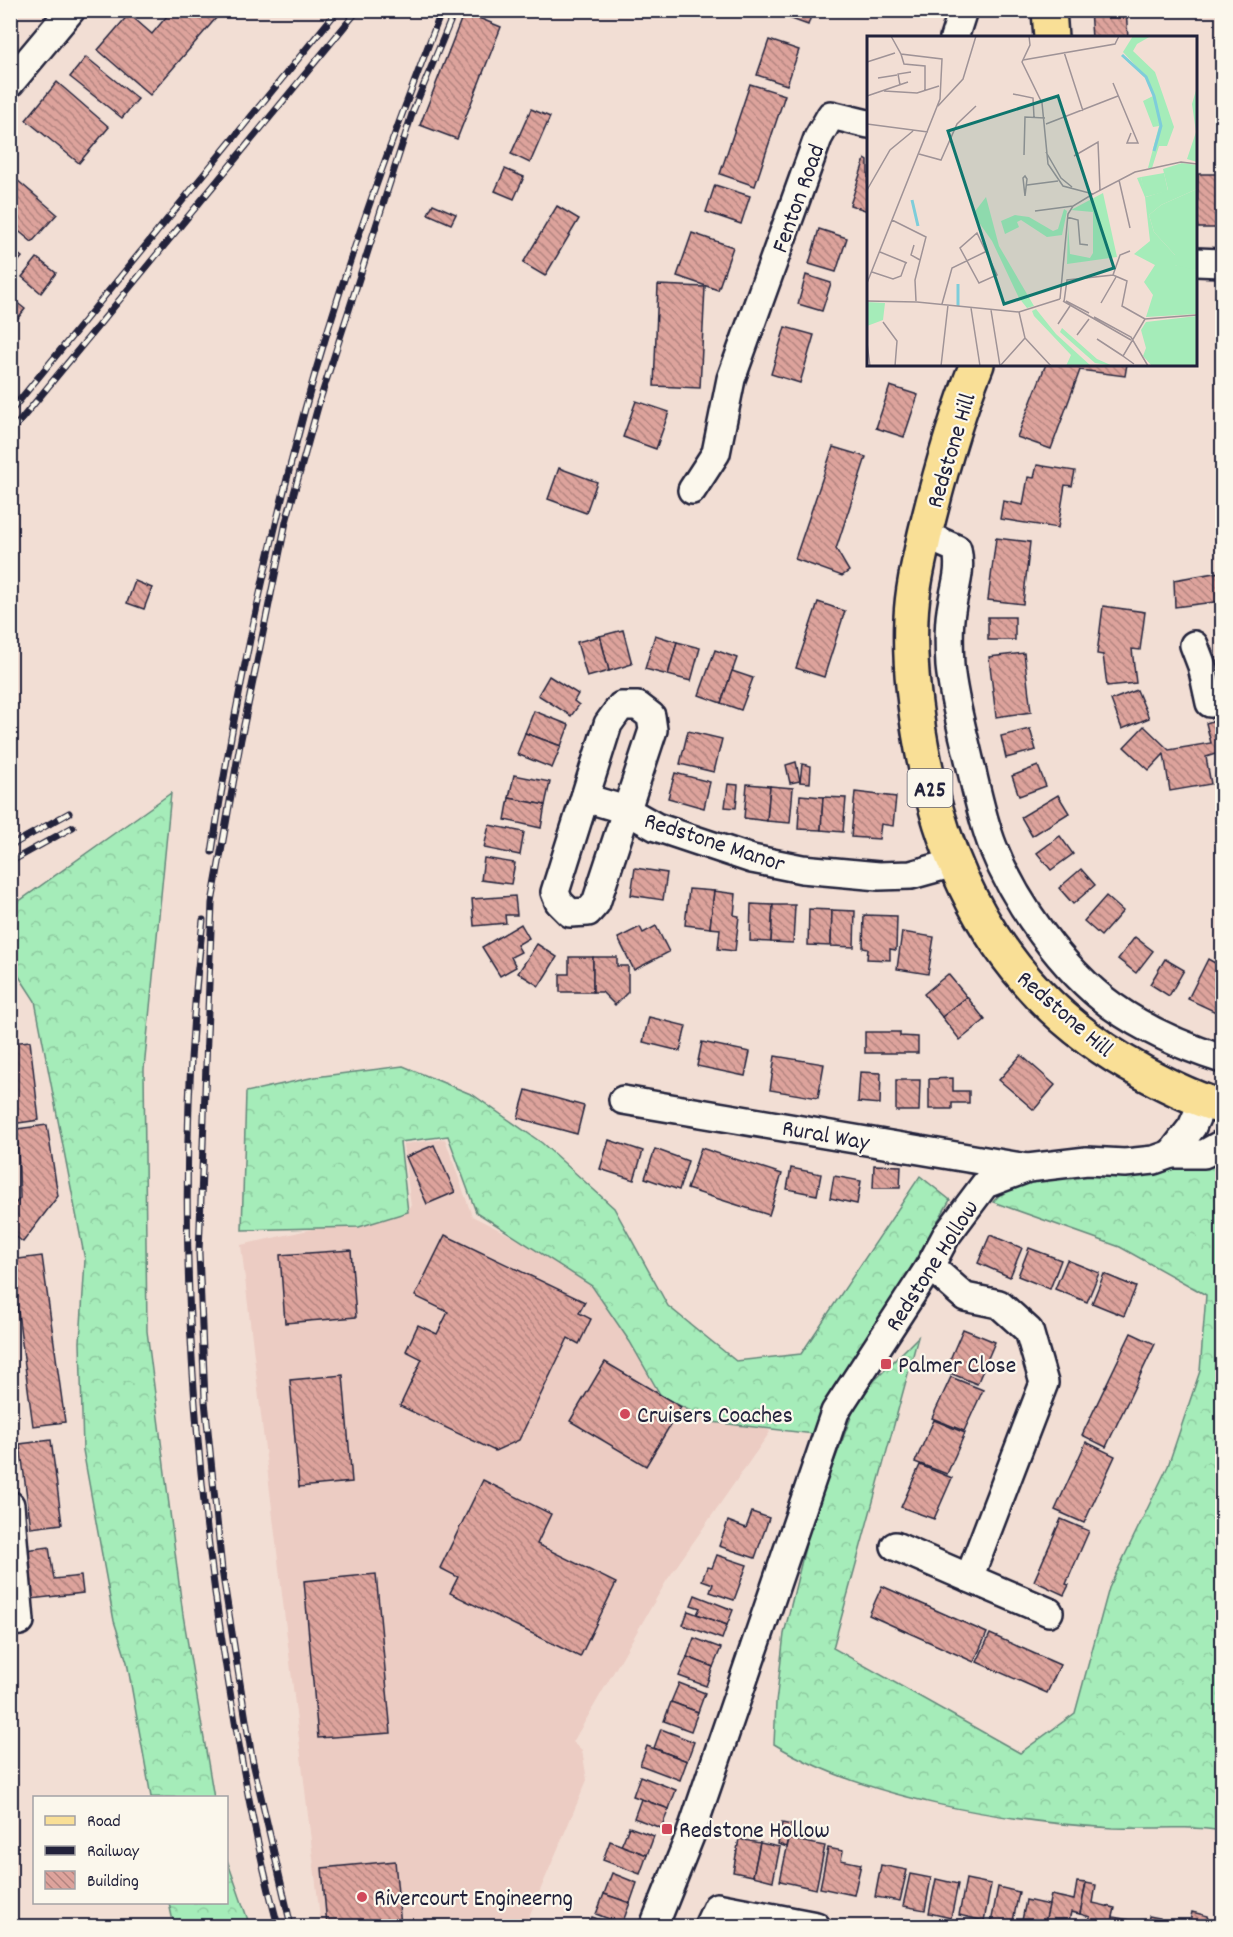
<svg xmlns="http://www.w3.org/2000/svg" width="1233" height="1937" viewBox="0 0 1233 1937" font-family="Dekko,sans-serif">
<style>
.built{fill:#ecccc3}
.forest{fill:url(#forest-crowns);stroke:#64877a;stroke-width:1.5}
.building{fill:url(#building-back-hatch);stroke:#22223b;stroke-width:1.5}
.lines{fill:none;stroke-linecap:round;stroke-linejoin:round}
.minor-casing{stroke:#22223b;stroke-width:32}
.major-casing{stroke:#22223b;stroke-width:38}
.minor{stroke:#fbf7ec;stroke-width:27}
.major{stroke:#f9df96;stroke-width:33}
.rail-casing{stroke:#22223b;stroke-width:7}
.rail{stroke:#fbf7ec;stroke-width:4.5;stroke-dasharray:14;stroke-linecap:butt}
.poi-dot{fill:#d1495b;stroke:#fbf7ec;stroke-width:2}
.labels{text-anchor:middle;stroke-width:4.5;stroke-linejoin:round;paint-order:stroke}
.shield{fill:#fbf7ec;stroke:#636270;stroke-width:1.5}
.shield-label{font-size:22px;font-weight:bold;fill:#22223b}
.street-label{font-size:24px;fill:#22223b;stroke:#fbf7ec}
.poi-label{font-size:24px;fill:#22223b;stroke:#fbf7ec;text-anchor:start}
.inset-river{fill:none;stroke:#7ecdda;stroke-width:3}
.inset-road{fill:none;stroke:#9f9397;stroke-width:1.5}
.view{fill:#0f766e;fill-opacity:0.15;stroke:#0f766e;stroke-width:3}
.inset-edge{fill:none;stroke:#22223b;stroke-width:3}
</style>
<defs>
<pattern id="forest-crowns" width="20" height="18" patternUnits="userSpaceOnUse" patternTransform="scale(1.5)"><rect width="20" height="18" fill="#a5ecb9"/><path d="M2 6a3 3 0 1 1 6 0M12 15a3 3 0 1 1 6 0" fill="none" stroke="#8ecaa0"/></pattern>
<pattern id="building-back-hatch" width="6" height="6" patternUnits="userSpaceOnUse" patternTransform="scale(1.5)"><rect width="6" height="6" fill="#dda39c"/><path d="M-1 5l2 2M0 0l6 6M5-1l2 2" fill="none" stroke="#b38480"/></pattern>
</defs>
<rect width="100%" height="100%" fill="#f2ded4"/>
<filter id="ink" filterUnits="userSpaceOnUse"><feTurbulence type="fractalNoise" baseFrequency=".0167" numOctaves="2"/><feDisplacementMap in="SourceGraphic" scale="12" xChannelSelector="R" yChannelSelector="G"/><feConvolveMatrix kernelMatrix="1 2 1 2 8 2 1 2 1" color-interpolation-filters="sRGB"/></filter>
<g filter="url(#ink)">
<polygon class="built" points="445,1139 472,1216 626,1294 770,1432 667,1580 573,1742 582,1750 587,1780 525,1926 321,1926 241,1245 411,1207 403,1144"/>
<g class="forest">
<polygon points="171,793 144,1069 147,1331 183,1615 214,1798 151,1797 127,1662 114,1621 83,1450 80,1342 85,1260 35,1001 11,964 11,907"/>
<polygon points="403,1066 473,1095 542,1143 614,1208 668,1306 736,1361 801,1354 920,1176 950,1200 814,1434 712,1422 661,1396 630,1342 592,1286 476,1212 448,1136 400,1142 408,1212 359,1227 242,1230 246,1092 315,1077"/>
<path d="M1222,1156V1831C1186,1825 1150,1829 1113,1828C1010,1822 863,1799 774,1744L776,1703L784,1634L811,1523L859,1396L918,1337L833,1648L1020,1753L1075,1713L1109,1588L1168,1466L1200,1371L1206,1295L1120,1247L993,1202L1008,1186L1111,1167Z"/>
<polygon points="227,1860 250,1926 174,1926 169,1903 226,1902"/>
</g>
<g class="building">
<polygon points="172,10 223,10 150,95 98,50 129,14 152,34"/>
<polygon points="767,10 813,10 808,25"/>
<polygon points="1090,10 1126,10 1128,38 1092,38"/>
<polygon points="464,12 501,27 457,139 420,125"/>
<polygon points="769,40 799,50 787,85 757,75"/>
<polygon points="86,57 138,99 122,118 70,77"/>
<polygon points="57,82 109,127 79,163 26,120"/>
<polygon points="750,84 785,95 755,186 720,174"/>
<polygon points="531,109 550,117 530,163 511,154"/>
<polygon points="865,159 868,161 868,211 850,205"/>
<polygon points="505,169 524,177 514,199 495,191"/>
<polygon points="10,174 57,214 32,242 10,224"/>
<polygon points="1198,174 1222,174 1222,228 1197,228"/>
<polygon points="715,185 750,196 741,224 706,212"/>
<polygon points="433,204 456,214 451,224 428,214"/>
<polygon points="557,206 579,219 545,276 523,263"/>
<polygon points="819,229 847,238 836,272 809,264"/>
<polygon points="692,233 733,247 718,290 677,276"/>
<polygon points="10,248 22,257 10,271"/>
<polygon points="37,258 56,273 41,293 22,277"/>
<polygon points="806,275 831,283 822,311 798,304"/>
<polygon points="658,285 705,287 700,388 654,386"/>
<polygon points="10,297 25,309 10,328"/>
<polygon points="1215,311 1222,311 1222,355 1217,355"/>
<polygon points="785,327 814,335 800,383 771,374"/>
<polygon points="1046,364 1127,364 1125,376 1080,370 1051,449 1017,437"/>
<polygon points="890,386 918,395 904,437 876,428"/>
<polygon points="636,401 669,412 656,449 623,437"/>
<polygon points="833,447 866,457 836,549 849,571 842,576 795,559"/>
<polygon points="1037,465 1075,471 1072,486 1065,485 1058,528 1000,519 1003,501 1023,505 1028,477 1034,478"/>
<polygon points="559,468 597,482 586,513 548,499"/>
<polygon points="996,538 1030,542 1023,604 988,600"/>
<polygon points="1220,572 1222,601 1175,607 1174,580"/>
<polygon points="135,581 152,588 144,609 127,603"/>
<polygon points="818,602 845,611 824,677 796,668"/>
<polygon points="1103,606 1145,612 1140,650 1132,649 1136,683 1107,686 1103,655 1097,654"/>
<rect x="988" y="617" width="27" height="23"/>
<polygon points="623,630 632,664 609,671 600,636"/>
<polygon points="655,635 677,642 668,675 645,669"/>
<polygon points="600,636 609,671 587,677 577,642"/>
<polygon points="677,642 700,648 691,681 668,675"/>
<polygon points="715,650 737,658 721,703 699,695"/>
<polygon points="1024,653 1031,712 996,717 989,657"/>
<polygon points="732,671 753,678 741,710 721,703"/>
<polygon points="549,676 578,694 574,701 579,705 571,716 538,695"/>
<polygon points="1137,690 1149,718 1122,729 1111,700"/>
<polygon points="534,711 569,725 561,746 525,733"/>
<polygon points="1222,718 1222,752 1206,757 1211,784 1170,791 1164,754 1149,770 1124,747 1144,726 1169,750 1211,743 1206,723"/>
<polygon points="1030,729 1036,750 1006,758 1001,736"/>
<polygon points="688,731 722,739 714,772 680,764"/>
<polygon points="525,733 561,746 552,768 517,754"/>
<polygon points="796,762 800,781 790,783 786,765"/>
<polygon points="802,764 811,766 810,783 800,782"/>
<polygon points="1038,766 1046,786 1019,796 1012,776"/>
<polygon points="675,773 710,782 704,808 668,798"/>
<polygon points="514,775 550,782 545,805 509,798"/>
<polygon points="728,784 738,785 736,808 725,807"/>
<polygon points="747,784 770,786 767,821 744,818"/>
<polygon points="770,786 793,788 790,823 767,821"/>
<polygon points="855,792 896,797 893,826 881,824 879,839 851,837"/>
<polygon points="800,795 823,797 821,830 798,829"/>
<polygon points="1058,795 1069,813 1032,836 1021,817"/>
<polygon points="823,797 846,798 843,832 821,830"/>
<polygon points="509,798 545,805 541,828 505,820"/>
<polygon points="489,825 524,832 520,855 484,848"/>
<polygon points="1060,836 1073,854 1051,870 1037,853"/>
<polygon points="484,858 515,863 511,884 481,880"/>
<polygon points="635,868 667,873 663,900 631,895"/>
<polygon points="1081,869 1095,885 1073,904 1059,888"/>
<polygon points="689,889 714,891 710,928 685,925"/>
<polygon points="714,891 736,894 734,915 739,916 735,951 718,949 720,929 710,928"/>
<polygon points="515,896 517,915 505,915 506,923 474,926 472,899"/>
<polygon points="1106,896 1123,911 1101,936 1084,921"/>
<polygon points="751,904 773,905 771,942 750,941"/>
<polygon points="773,905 795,905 793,943 771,942"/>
<polygon points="809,909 832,910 831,946 808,945"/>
<polygon points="832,910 855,911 854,947 831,946"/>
<polygon points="864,915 897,916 896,950 890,949 890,960 867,959 868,949 863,948"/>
<polygon points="521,924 529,938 517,945 521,952 511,957 516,967 500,976 482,947"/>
<polygon points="656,926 669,952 634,970 618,938 640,927 643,933"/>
<polygon points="902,932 934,937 928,974 897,969"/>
<polygon points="1135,937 1153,951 1136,973 1118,959"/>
<polygon points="537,944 557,957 539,986 518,973"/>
<polygon points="569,957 593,957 593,992 560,992 560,974 569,974"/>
<polygon points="593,957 617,957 617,966 628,966 628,992 615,1005 602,992 593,992"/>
<polygon points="1165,959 1184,970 1169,996 1150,984"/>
<polygon points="1208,959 1222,967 1222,1005 1218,1013 1188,999"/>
<polygon points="948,974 967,997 942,1017 924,994"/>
<polygon points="967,997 985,1020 960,1040 942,1017"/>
<polygon points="649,1017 686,1026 680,1051 643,1042"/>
<polygon points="865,1032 900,1032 900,1036 918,1037 918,1053 865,1053"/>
<polygon points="30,1041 39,1120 12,1124 10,1043"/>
<polygon points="702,1042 750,1052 745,1076 697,1066"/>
<polygon points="1021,1055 1055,1085 1034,1110 999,1080"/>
<polygon points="775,1056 824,1064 818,1098 770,1090"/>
<polygon points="860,1072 881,1073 880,1104 858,1102"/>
<polygon points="953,1078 953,1091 969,1091 969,1103 952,1103 952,1109 929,1109 929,1079"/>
<polygon points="896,1080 920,1080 919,1111 896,1111"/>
<polygon points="526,1090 584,1106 577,1134 518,1118"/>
<polygon points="47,1125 58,1196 23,1242 10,1232 10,1210 20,1198 17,1129"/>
<polygon points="609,1140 643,1151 634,1180 600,1169"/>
<polygon points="434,1145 455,1192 427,1204 406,1157"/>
<polygon points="701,1148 782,1174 769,1215 687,1189"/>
<polygon points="655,1149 688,1161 679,1190 645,1178"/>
<polygon points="874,1165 901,1166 900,1188 873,1188"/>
<polygon points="791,1168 821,1174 817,1195 787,1189"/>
<polygon points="834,1176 861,1181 857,1204 830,1198"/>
<polygon points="445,1235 585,1302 579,1313 591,1319 579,1344 568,1338 519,1440 495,1451 400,1406 422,1359 406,1351 418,1325 437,1334 448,1312 415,1296"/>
<polygon points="990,1235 1022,1248 1010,1277 978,1263"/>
<polygon points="1029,1248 1061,1260 1050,1289 1018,1276"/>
<polygon points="351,1250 356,1317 285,1323 280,1255"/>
<polygon points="42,1256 65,1422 33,1426 11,1260"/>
<polygon points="1067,1260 1099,1273 1087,1302 1055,1289"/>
<polygon points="1104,1274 1136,1287 1124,1316 1092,1303"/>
<polygon points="963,1329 995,1342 977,1384 945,1371"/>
<polygon points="1131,1333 1155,1344 1106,1447 1082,1435"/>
<polygon points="605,1362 681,1407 646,1466 570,1421"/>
<polygon points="343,1375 352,1482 299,1487 290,1380"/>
<polygon points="951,1377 983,1390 964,1431 932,1418"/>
<polygon points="934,1420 965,1433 947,1474 915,1462"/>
<polygon points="51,1440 62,1524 31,1528 20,1444"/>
<polygon points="1086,1442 1115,1456 1084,1523 1055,1510"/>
<polygon points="920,1465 952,1478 934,1519 901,1507"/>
<polygon points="483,1480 551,1514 537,1544 616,1583 580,1657 450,1593 458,1577 440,1568"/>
<polygon points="752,1512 769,1518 755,1558 719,1546 728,1521 746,1528"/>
<polygon points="1061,1519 1089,1531 1066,1584 1069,1585 1064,1595 1034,1581"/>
<polygon points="49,1547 54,1579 81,1576 83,1593 31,1599 25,1550"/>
<polygon points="717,1555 747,1565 734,1600 710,1592 713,1584 702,1580 707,1567 712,1568"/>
<polygon points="376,1574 391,1733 318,1738 304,1581"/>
<polygon points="882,1586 987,1633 974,1662 869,1615"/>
<polygon points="695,1595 733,1610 727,1625 697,1614 700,1608 691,1605"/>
<polygon points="688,1611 727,1625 722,1639 683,1625"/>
<polygon points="990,1634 1060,1665 1047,1693 977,1662"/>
<polygon points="694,1638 721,1648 713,1667 687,1657"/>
<polygon points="687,1657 713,1667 706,1686 679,1676"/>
<polygon points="679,1683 705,1693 698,1712 671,1702"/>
<polygon points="671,1702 698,1712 691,1731 664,1721"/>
<polygon points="661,1729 694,1742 687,1761 654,1748"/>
<polygon points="647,1746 687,1761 680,1780 640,1765"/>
<polygon points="640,1776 676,1790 669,1809 633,1796"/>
<polygon points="641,1799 669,1809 661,1828 634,1818"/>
<polygon points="782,1823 792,1825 787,1847 778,1844"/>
<polygon points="629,1827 654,1836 647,1855 621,1846"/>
<polygon points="739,1839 760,1843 753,1876 733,1872"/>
<polygon points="789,1839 825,1846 816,1889 780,1881"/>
<polygon points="610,1841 647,1855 640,1874 603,1860"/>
<polygon points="760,1843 780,1847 773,1881 753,1876"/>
<polygon points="828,1848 843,1851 841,1860 861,1864 854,1895 820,1888"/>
<polygon points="395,1861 401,1926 327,1926 322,1868"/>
<polygon points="881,1865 907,1870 900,1901 875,1897"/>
<polygon points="612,1873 637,1883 630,1903 604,1894"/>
<polygon points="910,1874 931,1878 925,1910 903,1906"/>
<polygon points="936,1879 958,1884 951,1918 929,1913"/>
<polygon points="966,1879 991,1884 984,1921 959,1915"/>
<polygon points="1077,1882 1086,1883 1080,1914 1071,1912 1068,1926 1044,1926 1051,1895 1074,1900"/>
<polygon points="1086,1883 1096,1885 1093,1903 1115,1908 1111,1926 1088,1926 1090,1917 1080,1914"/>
<polygon points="998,1887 1019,1892 1012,1926 991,1923"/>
<polygon points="604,1894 630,1903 622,1924 596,1914"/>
<polygon points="1026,1900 1049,1905 1044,1926 1021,1926"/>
<polygon points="1192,1912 1208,1916 1206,1926 1189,1926"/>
<polygon points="1149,1916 1160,1918 1159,1926 1142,1926 1147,1926"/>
<polygon points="592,1917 617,1926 588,1926"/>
<polygon points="1113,1917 1135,1921 1134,1926 1111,1926"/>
</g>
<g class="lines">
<defs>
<g id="minor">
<polyline points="954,38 963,10"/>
<polyline points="10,83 71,10"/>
<polyline points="1196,262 1222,263"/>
<polyline points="692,490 716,453 731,379 818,138 831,115 868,124"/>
<path d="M925,535L957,549C962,572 954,589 951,611C948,629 949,648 950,666C953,697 962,729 969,759C976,788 982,819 993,847C1015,903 1063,970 1112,1006C1144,1029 1185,1047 1222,1059"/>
<polyline points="1194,645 1202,666 1210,703"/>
<polygon points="621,706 638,706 651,716 653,730 596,903 588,912 570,913 559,902 555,892 608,724"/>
<polyline points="585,798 626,810 656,827 752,859 802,869 879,876 911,875 954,863"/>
<polyline points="623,1100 1027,1168"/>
<polyline points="1171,1154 1192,1127 1203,1102"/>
<polyline points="930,1266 965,1297 999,1304 1029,1331 1044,1383 969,1578 1049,1612"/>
<polyline points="10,1505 20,1621 10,1622"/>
<polyline points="895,1546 969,1578"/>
<polyline points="654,1926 690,1836 835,1412 930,1266 946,1236 985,1184 1028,1168 1087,1161 1125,1163 1154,1160 1171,1154 1204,1154 1222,1144"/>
<polyline points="708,1926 717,1907 816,1926"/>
</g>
<g id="major">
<polyline points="1049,10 1051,38"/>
<path d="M977,364C955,419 939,476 925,534C919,561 912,590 911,618C909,663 914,706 922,749C948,890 1014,1004 1144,1073C1170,1087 1194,1099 1222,1107"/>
</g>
</defs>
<use href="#minor" class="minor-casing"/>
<use href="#major" class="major-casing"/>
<use href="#minor" class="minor"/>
<use href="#major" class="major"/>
<defs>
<g id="rail">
<polyline points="10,412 338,10"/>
<polyline points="10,433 358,10"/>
<polyline points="10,846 69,813"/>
<path d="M212,852C234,703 266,555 305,409C342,273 391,141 442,10"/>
<polyline points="10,862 73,827"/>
<path d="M203,920C174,1168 187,1421 226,1667C240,1754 255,1841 278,1926"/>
<polyline points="291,1926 252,1758 222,1570 205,1401 199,1252 212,903 241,739 286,522 319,403 413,111 455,10"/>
</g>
</defs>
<use href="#rail" class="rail-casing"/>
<use href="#rail" class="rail"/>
</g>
</g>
<g class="poi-dot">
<rect x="880" y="1358" width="12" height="12" rx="3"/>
<circle cx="625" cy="1414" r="6"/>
<rect x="661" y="1823" width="12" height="12" rx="3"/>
<circle cx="362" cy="1897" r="6"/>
</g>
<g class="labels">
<rect class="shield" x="907.5" y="769" width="45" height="38" rx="4.5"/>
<g class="shield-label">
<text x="930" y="796">A25</text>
</g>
<g class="street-label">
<text transform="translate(797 198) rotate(-70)" y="8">Fenton Road</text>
<text transform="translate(950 450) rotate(-73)" y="8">Redstone Hill</text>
<text transform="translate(715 841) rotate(18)" y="8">Redstone Manor</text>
<text transform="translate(1066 1013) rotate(41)" y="8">Redstone Hill</text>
<text transform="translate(826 1134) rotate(10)" y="8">Rural Way</text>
<text transform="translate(931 1265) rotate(-57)" y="8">Redstone Hollow</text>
</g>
<g class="poi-label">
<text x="898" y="1372">Palmer Close</text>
<text x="637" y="1422">Cruisers Coaches</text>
<text x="679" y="1837">Redstone Hollow</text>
<text x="374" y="1905">Rivercourt Engineerng</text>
</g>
</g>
<g transform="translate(867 36)">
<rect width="330" height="330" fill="#f2ded4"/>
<path d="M330,153V234L317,233L308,229V219L287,196L282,179L294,169ZM0,266L18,267L16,284L0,290Z" fill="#a5ecb9"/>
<path d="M266,0H284L270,8L266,15L288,36L307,91L300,110H292L285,132H281L292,90L286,91L276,65L286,60L279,41L256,16ZM330,51V126L320,123L329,96L325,68ZM315,127L330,129V153L294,169L282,179L287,196L308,219V229L330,234V278L279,281L286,259L277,246L288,229L267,218L283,205L278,161L270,142L274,141L279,161L301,154L296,133ZM236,157L250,221L200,228L201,188L203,218L223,222L226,217V176L204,174ZM119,161L132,210L167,270L160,272L152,262L125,205L106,178ZM197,173L200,175L195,199L180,201L154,184L150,186L152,191L138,198L134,185L148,179L162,181L186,195L191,193ZM169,273L189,298L224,330H199L204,319L167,280L165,275ZM195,292L230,323L246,330L228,327L193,296Z" fill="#a5ecb9"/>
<path d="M330,280V330H285L276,320L279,312L274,294L279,286Z" fill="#a5ecb9"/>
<path d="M297,137L301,155L278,161L274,141Z" fill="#a5ecb9"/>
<path class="inset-river" d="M255,19L279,41L287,60L294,90L287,115M45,164L51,190M91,248V270"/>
<path class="inset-road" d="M162,0L163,9L155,26L175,67L181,128L196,150L226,158L268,136L314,126L330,128M197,16L216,75M34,18L37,28L58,30V54M156,24L248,8L252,0M0,26L28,17M11,42L30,39M246,47L271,107H260L264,97M33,49L31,38L44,36M17,55L50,57L72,50M146,58L166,62L167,81M0,60L41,46M71,70L96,43L109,0M0,88L61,96M179,88L251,60M179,116L194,142L205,151M52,118L74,124L90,88L109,70M157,119L158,81L178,82M207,120L231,106L233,154M158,140L160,143L158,160L156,142ZM252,144L263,192M160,149L191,145M0,154L23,114L46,95M168,175L206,170M200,181L211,184L213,208L221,209M25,184L59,201L48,244L49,265M110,197L130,239L112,247L93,212ZM47,209L44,219L53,224M13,216L40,227M5,236L26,243L34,240L39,226M246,239L260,245L255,270L278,283M0,247L73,63L75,23L34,18L24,0M193,263L201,178L206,170L226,158M0,265L50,266L152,276L193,263M196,265L264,304M199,265L222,277M197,266L200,244L246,239L253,219L263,215M234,267L249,241M75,268L85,232L120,215M104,272L113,330M124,274L133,330M227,281L264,301L281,330M16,286L30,305L28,330M191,288L203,270M210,299L222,283M158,302L184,330M230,303L256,320M0,307L3,330M267,328L256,320L278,283L330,279M74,330L81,269M133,330L158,302L152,276"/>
<path class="view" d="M191,60L247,232L137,268L81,95Z"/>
<rect width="330" height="330" class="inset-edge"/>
</g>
<rect width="1233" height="1937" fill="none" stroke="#fbf7ec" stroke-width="36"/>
<rect x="18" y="18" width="1197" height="1901" fill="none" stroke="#22223b" stroke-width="2" filter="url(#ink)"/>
<rect x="33" y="1796" width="195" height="108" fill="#fbf7ec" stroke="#a4a2a5" stroke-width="1.5"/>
<rect x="45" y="1816" width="30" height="9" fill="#f9df96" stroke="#a4a2a5" stroke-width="1.5"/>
<text x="87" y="1826" font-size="18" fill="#22223b">Road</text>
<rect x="45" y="1846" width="30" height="9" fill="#22223b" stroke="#a4a2a5" stroke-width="1.5"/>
<text x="87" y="1856" font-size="18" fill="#22223b">Railway</text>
<rect x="45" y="1871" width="30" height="18" fill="url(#building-back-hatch)" stroke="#a4a2a5" stroke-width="1.5"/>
<text x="87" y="1886" font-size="18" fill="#22223b">Building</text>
</svg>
